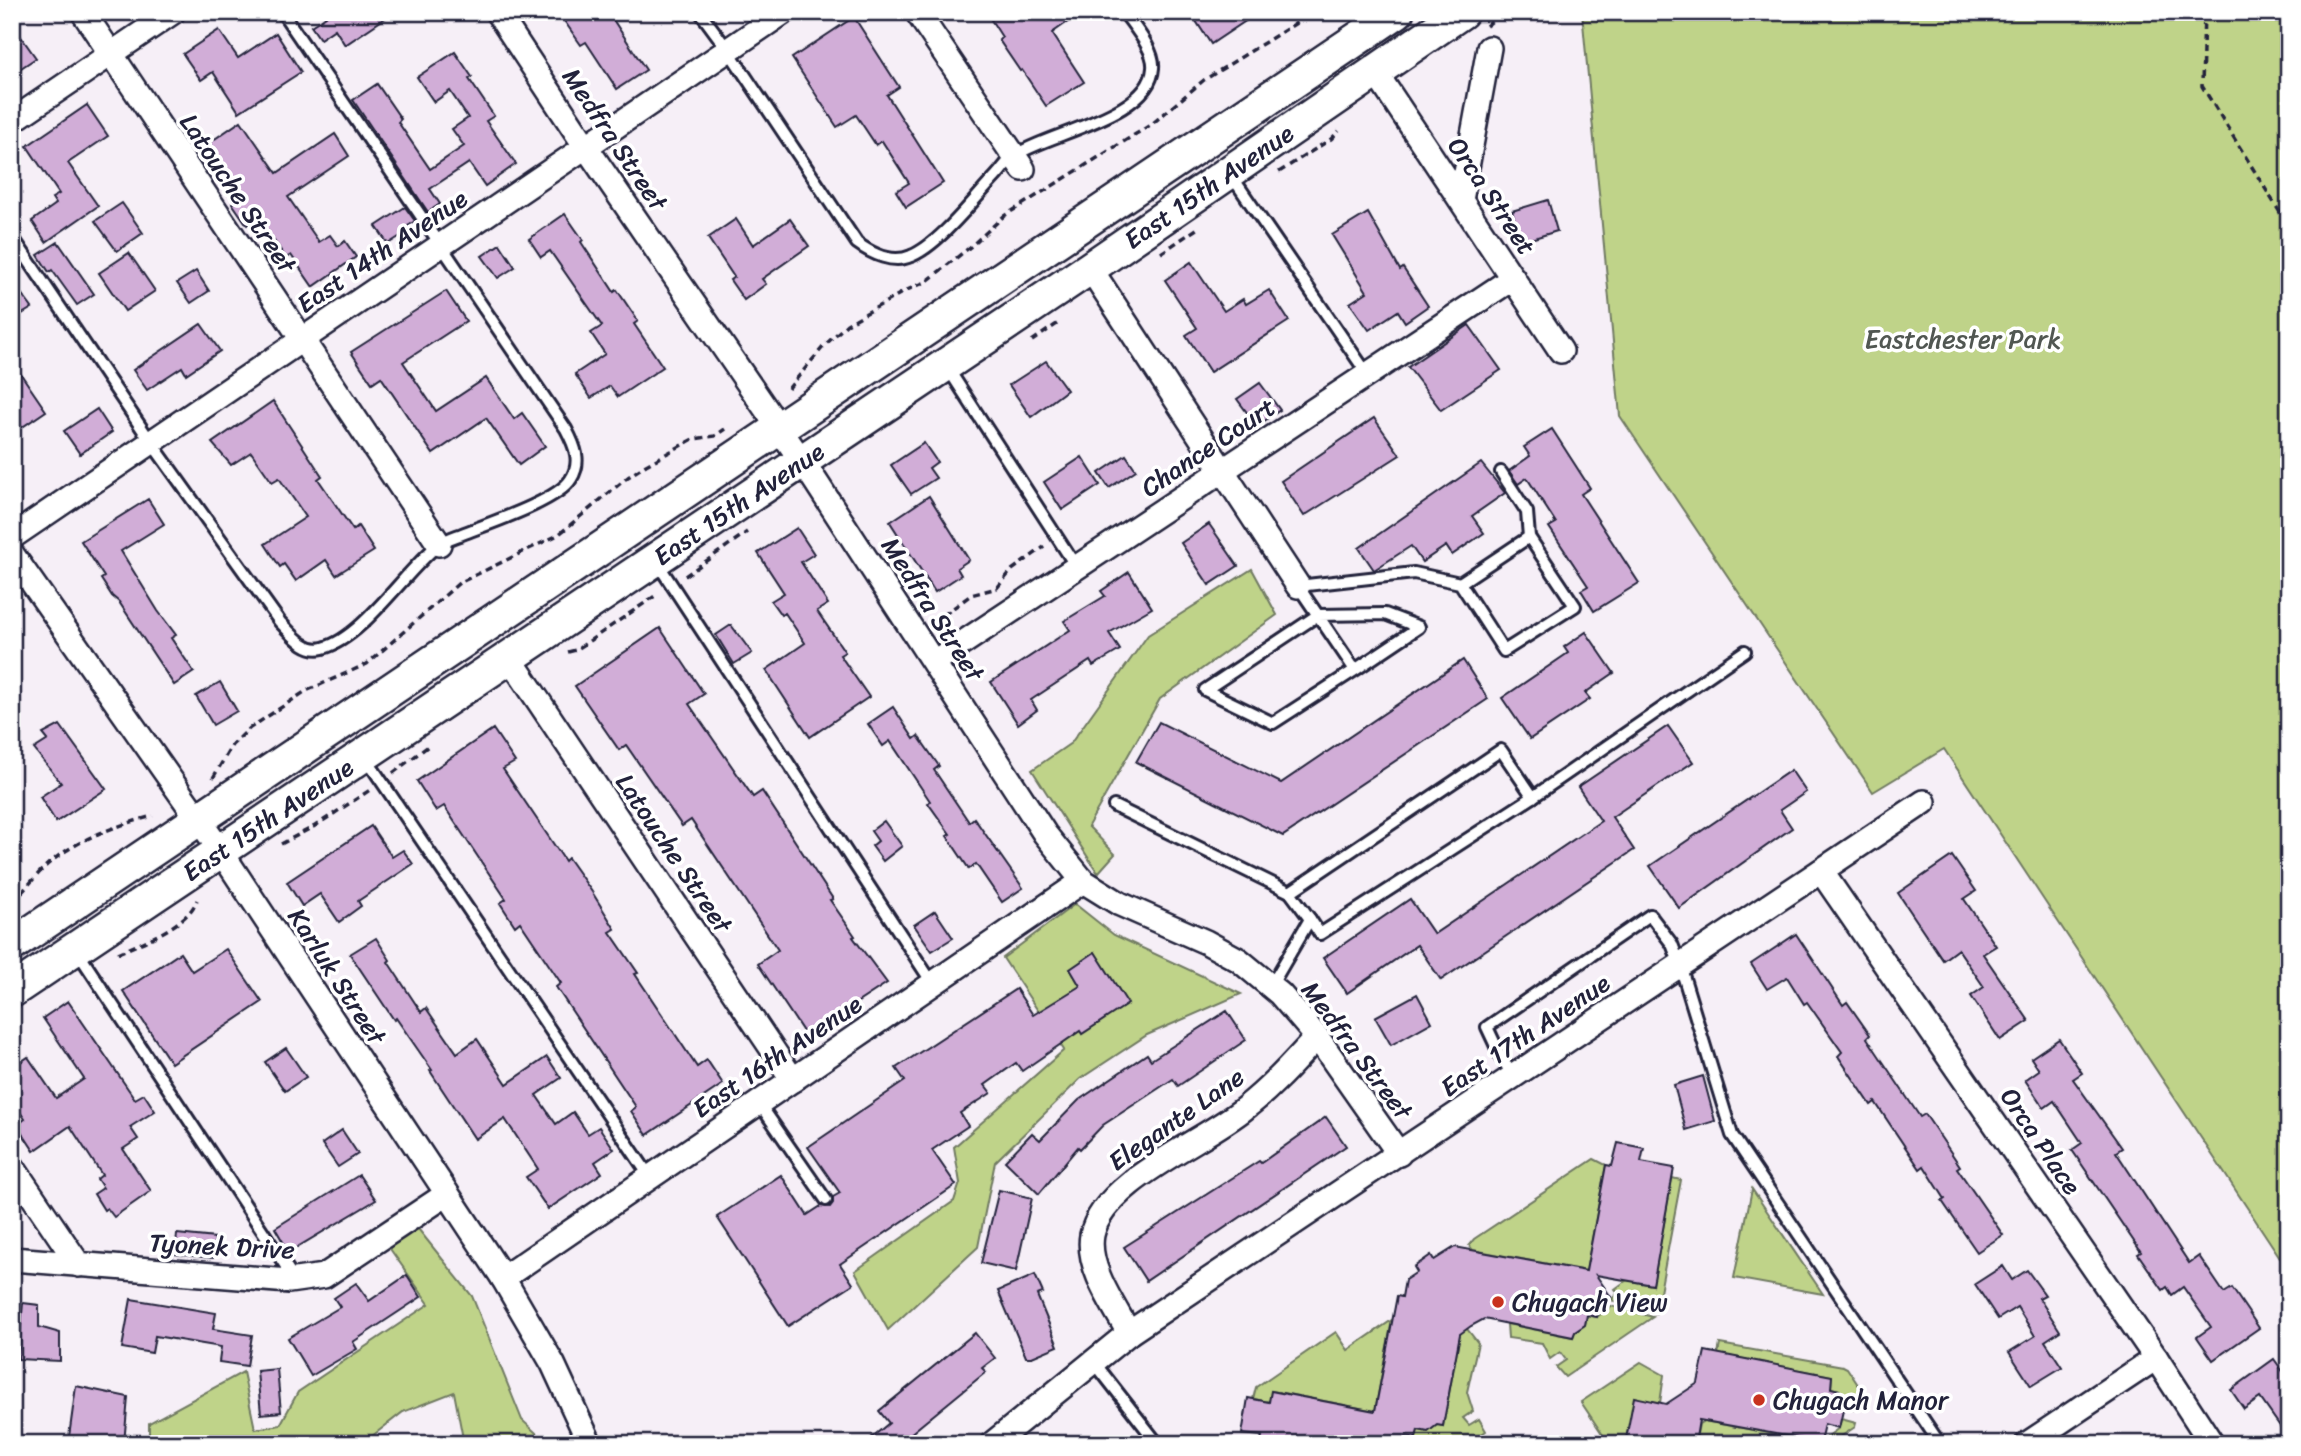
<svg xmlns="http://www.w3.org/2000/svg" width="2301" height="1456" viewBox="0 0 2301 1456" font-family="Sriracha,sans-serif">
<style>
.green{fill:#bfd389;stroke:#707a62;stroke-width:2}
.building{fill:#d1add7;stroke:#22223b;stroke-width:2}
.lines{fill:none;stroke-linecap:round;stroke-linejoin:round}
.lane-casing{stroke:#22223b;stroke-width:16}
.street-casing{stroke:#22223b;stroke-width:28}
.secondary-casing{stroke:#22223b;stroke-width:37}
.path{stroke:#22223b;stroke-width:3.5;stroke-dasharray:7 5;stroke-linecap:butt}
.lane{stroke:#fff;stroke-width:10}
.street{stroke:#fff;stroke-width:23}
.secondary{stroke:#fff;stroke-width:32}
.poi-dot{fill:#c8321e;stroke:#fff;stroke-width:2.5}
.labels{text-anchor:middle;stroke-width:7;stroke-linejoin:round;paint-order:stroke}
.street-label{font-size:26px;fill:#22223b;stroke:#fff}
.park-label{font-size:26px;fill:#515752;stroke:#fff}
.poi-label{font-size:26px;fill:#22223b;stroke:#fff;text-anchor:start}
</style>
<rect width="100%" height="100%" fill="#f6eff7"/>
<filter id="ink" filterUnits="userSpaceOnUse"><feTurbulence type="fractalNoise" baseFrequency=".0143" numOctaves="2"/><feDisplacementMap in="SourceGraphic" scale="14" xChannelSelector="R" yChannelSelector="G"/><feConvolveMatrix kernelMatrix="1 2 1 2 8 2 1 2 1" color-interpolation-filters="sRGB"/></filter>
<g filter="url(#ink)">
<g class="green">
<polygon points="1582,12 2289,12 2289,1271 1944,749 1873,792 1620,416"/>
<polygon points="1252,569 1277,615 1160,699 1088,826 1115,854 1098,873 1032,770 1071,743 1148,635"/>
<polygon points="1075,904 1114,935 1241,994 1147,1035 1080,1079 995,1162 978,1247 888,1330 855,1271 954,1201 960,1183 954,1147 1064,1050 1003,958"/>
<polygon points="1594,1159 1606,1165 1586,1271 1473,1250 1469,1245 1474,1239"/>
<polygon points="1672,1178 1681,1180 1656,1313 1611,1300 1618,1293 1615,1289 1627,1280 1653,1285"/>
<polygon points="1752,1189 1823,1294 1734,1278"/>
<polygon points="415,1225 472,1296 522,1420 548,1444 464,1444 454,1392 403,1412 362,1444 149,1444 149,1423 243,1372 255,1429 280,1425 298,1392 429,1304 388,1246"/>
<polygon points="1611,1306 1653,1317 1565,1377 1556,1367 1566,1360 1560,1352 1550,1359 1542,1343 1508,1338 1507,1324 1573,1337 1575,1332 1585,1325 1587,1315 1597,1317"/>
<polygon points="1392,1320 1375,1411 1272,1391 1269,1402 1253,1399 1256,1387 1336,1332 1348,1350"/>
<polygon points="1461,1328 1467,1329 1478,1343 1467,1392 1473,1411 1463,1418 1469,1425 1479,1419 1486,1431 1467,1444 1412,1444 1418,1430 1428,1432 1437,1425 1443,1426"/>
<polygon points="1720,1344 1843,1366 1847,1368 1866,1397 1865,1402 1855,1410 1843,1408 1846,1397 1839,1390 1831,1388 1832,1376 1718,1354"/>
<polygon points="1641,1362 1664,1375 1660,1403 1625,1444 1609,1444 1581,1402"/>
<polygon points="1841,1419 1856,1423 1855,1427 1830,1444 1695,1444 1699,1424 1704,1421 1820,1442 1839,1428"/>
</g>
<g class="building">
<polygon points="323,12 394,12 345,45 335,29 320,39 311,26 326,16"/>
<polygon points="558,12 608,12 646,70 617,89 586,42 581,45"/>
<polygon points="986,12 1082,12 1052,33 1084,82 1046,106 1022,70 1020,71 999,40 1002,37"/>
<polygon points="1203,12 1259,12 1211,44 1194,18"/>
<polygon points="854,17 899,87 887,95 943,183 906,207 896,191 909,183 882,141 876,145 856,115 837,127 792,58"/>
<polygon points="12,24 36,58 12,74"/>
<polygon points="219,30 238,58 276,33 301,72 239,112 213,72 201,80 183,54"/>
<polygon points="455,52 472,77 469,79 494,116 486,121 516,164 485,186 469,163 430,189 440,204 428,212 353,100 377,84 401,119 398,122 430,169 464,146 452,129 468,118 450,91 434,102 417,77"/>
<polygon points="87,105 108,136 68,163 98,206 46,242 32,221 56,204 52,198 59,194 27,146"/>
<polygon points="241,121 277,173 335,134 349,156 288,197 319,242 330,235 338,246 345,241 356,257 313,287 291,255 286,258 258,218 247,225 232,203 244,195 209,143"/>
<polygon points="1548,200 1557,231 1521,242 1512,211"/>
<polygon points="122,203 143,233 117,251 95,221"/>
<polygon points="405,207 415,221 408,226 410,230 388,244 376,226"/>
<polygon points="1368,213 1400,270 1403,268 1428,306 1405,322 1398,311 1369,330 1350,303 1367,292 1332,235"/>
<polygon points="565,214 583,240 581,242 614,292 617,290 638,321 634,324 663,367 618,397 610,386 591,398 575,374 605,354 591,333 602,326 550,251 541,257 529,239"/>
<polygon points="736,219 753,245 790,219 809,246 762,279 766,284 744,300 730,280 734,277 708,238"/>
<polygon points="58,242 94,294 77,305 52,270 49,272 38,255"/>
<polygon points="500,244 515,267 498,278 482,256"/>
<polygon points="129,253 155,291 125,311 99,273"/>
<polygon points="1191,262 1224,311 1243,299 1246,304 1269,290 1289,321 1210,372 1186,335 1197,328 1165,280"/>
<polygon points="196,271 209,291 191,303 177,283"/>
<polygon points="12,281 32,308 12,320"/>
<polygon points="446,291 466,321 403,362 436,411 486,378 514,419 522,413 545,446 519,465 486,418 433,454 381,377 372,383 351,352"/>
<polygon points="201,324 220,351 186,374 182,367 147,390 133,370"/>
<polygon points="1469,325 1501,370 1441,410 1408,367"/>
<polygon points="12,361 46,411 18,430 12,421"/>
<polygon points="1046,361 1067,390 1031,417 1009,385"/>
<polygon points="1260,383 1280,410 1257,426 1237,399"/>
<polygon points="273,401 322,476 318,479 353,530 358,526 374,551 336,575 326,560 296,581 284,564 280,567 265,544 306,517 279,478 272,482 251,452 231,465 212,443"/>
<polygon points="97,409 112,432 80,454 64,431"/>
<polygon points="1374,418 1400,455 1304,516 1281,481"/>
<polygon points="1552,429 1590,488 1581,494 1639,583 1594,611 1581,590 1588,586 1549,527 1556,523 1527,478 1518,484 1509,471 1530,456 1524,447"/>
<polygon points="924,443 937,462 929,468 936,478 911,494 891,465"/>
<polygon points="1126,455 1136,470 1109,488 1099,473"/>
<polygon points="1082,457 1100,485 1062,510 1044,482"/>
<polygon points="1481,463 1505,493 1472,516 1484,533 1452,555 1446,546 1422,562 1411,546 1374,570 1359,548"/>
<polygon points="929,496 969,560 957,568 961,575 935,592 890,522"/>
<polygon points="148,499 164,524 121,551 158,611 176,635 171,638 194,672 174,685 119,602 112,596 101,579 104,577 81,541"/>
<polygon points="1209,524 1238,566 1209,585 1181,543"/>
<polygon points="797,528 814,554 801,562 828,604 817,611 845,652 840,655 869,697 810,737 766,670 805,643 785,613 781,615 771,601 784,593 758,553"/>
<polygon points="1129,572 1152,608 1109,633 1120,650 1093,666 1090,661 1031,700 1037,710 1018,724 991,682 1070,630 1064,621 1105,596 1101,591"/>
<polygon points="731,625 752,653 734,664 716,635"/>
<polygon points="660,628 704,694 689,704 753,797 762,791 833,899 830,900 855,936 853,937 887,983 806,1036 758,964 778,950 691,820 682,826 626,745 619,750 575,686"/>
<polygon points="1586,632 1614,673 1585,693 1590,699 1530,739 1502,698 1568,653 1564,647"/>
<polygon points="1463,660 1488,699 1283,836 1136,762 1159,722 1281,783"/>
<polygon points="220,682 237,711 213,725 196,696"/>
<polygon points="893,707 914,739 918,736 939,766 934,770 969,822 974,818 1023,888 1002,902 976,864 969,869 947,836 950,834 928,803 930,801 890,741 883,746 868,724"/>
<polygon points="60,725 106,789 56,822 40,797 61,783 34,749 48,740 43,734"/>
<polygon points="1668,726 1693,762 1612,817 1634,850 1441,980 1417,945 1347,993 1323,958 1410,899 1434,934 1601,821 1578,787"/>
<polygon points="493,729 515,762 503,769 565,861 568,858 592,892 615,929 610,932 638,973 635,974 697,1067 707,1060 723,1084 647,1135 631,1111 636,1107 556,987 561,983 520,922 515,926 500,903 506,899 444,806 436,811 417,781"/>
<polygon points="1791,770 1806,792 1780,810 1792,828 1679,908 1650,866"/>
<polygon points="884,821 902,846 883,861 872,846 878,841 871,831"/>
<polygon points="371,826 392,857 403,850 413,864 358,901 361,906 339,922 320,894 302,906 287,882"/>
<polygon points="1952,856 1976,891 1964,899 1996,946 1983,954 2029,1021 2000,1040 1971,996 1984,987 1958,949 1943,960 1898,893"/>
<polygon points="935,911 953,938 932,951 914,925"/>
<polygon points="1796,934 1843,1005 1847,1002 1870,1035 1867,1038 1920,1117 1925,1114 1960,1166 1957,1168 2003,1235 1977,1252 1942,1201 1945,1199 1924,1166 1920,1169 1875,1102 1871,1105 1838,1056 1842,1052 1807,1002 1804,1004 1787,977 1767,989 1751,964"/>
<polygon points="376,938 390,960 388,962 421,1012 426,1008 457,1053 477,1039 507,1084 547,1057 561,1078 536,1095 556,1124 573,1112 588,1134 599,1127 614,1149 595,1162 602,1173 548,1209 526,1177 538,1169 505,1119 475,1139 430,1071 432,1070 396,1018 394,1020 350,954"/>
<polygon points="226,949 262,1002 171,1063 123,991 180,953 192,971"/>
<polygon points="1095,952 1128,1004 1082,1034 1080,1031 1022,1071 1016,1063 985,1085 991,1093 960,1113 968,1126 932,1150 956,1185 840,1264 853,1284 788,1326 717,1217 781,1175 807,1215 821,1206 830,1207 833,1203 833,1197 840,1193 808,1147 905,1081 896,1068 1016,989 1033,1015 1080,986 1070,969"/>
<polygon points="1417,994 1432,1022 1391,1045 1375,1017"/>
<polygon points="68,1001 135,1099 144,1094 155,1111 130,1127 138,1139 123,1149 151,1191 114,1217 107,1208 104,1210 94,1194 103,1188 97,1179 102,1175 70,1126 34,1151 17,1125 25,1119 12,1101 12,1068 28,1057 56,1098 84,1079 43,1018"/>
<polygon points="1227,1011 1246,1040 1178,1086 1173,1079 1103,1125 1080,1149 1078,1147 1039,1194 1005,1161 1032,1133 1040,1140 1079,1100 1147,1054 1151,1060"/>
<polygon points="2059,1039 2082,1073 2073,1079 2122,1148 2116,1152 2189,1263 2199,1256 2224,1293 2232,1288 2259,1328 2213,1360 2197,1337 2211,1327 2183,1287 2172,1295 2167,1287 2163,1290 2138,1254 2141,1252 2072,1150 2082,1143 2054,1101 2044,1108 2025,1080 2039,1070 2031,1058"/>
<polygon points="286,1048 306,1077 285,1091 265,1062"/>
<polygon points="1703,1076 1715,1121 1686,1130 1674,1085"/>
<polygon points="1326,1117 1346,1146 1146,1281 1124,1247 1259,1161 1261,1163"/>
<polygon points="342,1130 358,1154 338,1167 322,1144"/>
<polygon points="1618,1143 1644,1148 1641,1162 1674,1168 1653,1285 1596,1275 1611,1297 1599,1306 1597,1317 1587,1315 1585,1325 1575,1332 1573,1337 1484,1319 1471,1326 1460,1334 1443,1426 1437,1425 1428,1432 1418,1430 1416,1438 1407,1436 1394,1444 1260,1444 1262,1436 1242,1434 1248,1398 1269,1402 1271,1391 1375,1411 1397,1296 1402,1297 1405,1280 1417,1272 1414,1267 1431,1255 1434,1260 1455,1247 1586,1271 1606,1165 1612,1166"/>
<polygon points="359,1175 376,1200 289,1252 275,1228"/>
<polygon points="999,1190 1032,1198 1016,1271 981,1263"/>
<polygon points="177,1234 215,1238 213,1258 175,1254"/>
<polygon points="2003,1266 2012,1280 2027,1270 2045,1295 2039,1298 2060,1331 2045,1341 2062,1367 2031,1386 2009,1352 2035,1336 2017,1307 1998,1319 1975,1284"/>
<polygon points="407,1275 421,1297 353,1342 357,1349 311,1376 288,1338 340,1307 334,1298 356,1283 369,1301"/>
<polygon points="1035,1275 1043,1293 1037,1295 1058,1346 1032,1357 1026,1357 998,1291"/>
<polygon points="131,1299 216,1313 213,1329 252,1335 247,1366 219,1362 221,1347 155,1336 152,1353 122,1348"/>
<polygon points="23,1303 39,1305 39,1327 60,1333 60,1361 18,1359"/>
<polygon points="975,1333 995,1358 982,1368 986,1372 898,1444 864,1444 889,1423 879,1411"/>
<polygon points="1705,1351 1832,1376 1831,1388 1839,1390 1846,1397 1839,1428 1824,1424 1820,1442 1699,1420 1695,1444 1625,1444 1634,1397 1666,1404 1698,1383"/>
<polygon points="2274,1359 2289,1380 2289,1439 2260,1398 2244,1409 2231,1390"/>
<polygon points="277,1369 281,1412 261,1414 257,1371"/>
<polygon points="76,1386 128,1397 124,1444 68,1444"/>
</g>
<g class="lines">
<defs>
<g id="lane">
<path d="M700,12L728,50L857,243C872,254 893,264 911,256C939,245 975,198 996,176C1002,170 1007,161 1014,156C1047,133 1150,117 1153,68C1155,50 1134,27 1124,12"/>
<polyline points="1231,175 1368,375"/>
<path d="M12,236L151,442L280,622C292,634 305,653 323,648C363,638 405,571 438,545C444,540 454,537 462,534C487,524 558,501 571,479C582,462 575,446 566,429L282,12"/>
<polyline points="947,367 1077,568"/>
<polyline points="1501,472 1527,512 1529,537"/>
<polyline points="656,561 933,984"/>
<polyline points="1355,670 1419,627 1385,614 1318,615 1205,690 1273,723 1355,670 1298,586 1414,573 1460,583 1504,651 1575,606 1529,537 1460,583"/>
<polyline points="365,757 650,1177"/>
<polyline points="1114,806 1290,892 1501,750 1533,797 1745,651"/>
<polyline points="1310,919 1320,934 1533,797"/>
<polyline points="77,951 295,1280"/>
<polyline points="1271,986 1310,919 1290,892"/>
<polyline points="1514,1077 1502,1059 1487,1027 1650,915 1672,944 1680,965 1732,1135 1940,1444"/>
<polyline points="759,1103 826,1200"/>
<polyline points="1094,1362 1158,1444"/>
</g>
<g id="street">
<polyline points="83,12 439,544"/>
<polyline points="497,12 586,147 814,479 1045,834 1083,881 1120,904 1206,942 1239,960 1280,994 1317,1037 1399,1154"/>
<polyline points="917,12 1023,169"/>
<polyline points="1376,73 1561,351"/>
<polyline points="12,121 173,12"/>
<polyline points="1461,200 1489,48"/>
<polyline points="1090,268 1298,586"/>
<polyline points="12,537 784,12"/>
<polyline points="12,554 220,850 503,1278 553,1364 590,1444"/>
<polyline points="509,657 793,1080"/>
<polyline points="934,662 1513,278"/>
<polyline points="1821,871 2156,1358 2212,1444"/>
<polyline points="12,1166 79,1265"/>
<polyline points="12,1259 289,1281 324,1276 447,1194"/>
<polyline points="503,1278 1083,881"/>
<path d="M1129,1333C1115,1307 1086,1267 1092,1235C1103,1181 1204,1142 1245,1108C1272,1087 1294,1062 1317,1037"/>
<polyline points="992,1444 1129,1333 1924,802"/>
<polyline points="2027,1444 2156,1358"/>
</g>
<g id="secondary">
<polyline points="12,945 1397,12"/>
<path id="s1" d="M12,991L1090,268L1462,12"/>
</g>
</defs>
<use href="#lane" class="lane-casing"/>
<use href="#street" class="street-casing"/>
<use href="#secondary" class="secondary-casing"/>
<g class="path">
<polyline points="2204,12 2202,86 2289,227"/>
<polyline points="1486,26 1504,12"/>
<polyline points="1279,172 1331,139 1339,131"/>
<polyline points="1161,253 1198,228"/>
<polyline points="1032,341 1057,324"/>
<polyline points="788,389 824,346 847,324 907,290 926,282 970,247 1004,216 1152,124 1204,80 1314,12"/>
<polyline points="685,576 747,532"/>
<polyline points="934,622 971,595 997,588 1012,570 1044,547"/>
<polyline points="568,652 576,650 658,594"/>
<polyline points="393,773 431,744"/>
<polyline points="213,778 232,745 250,728 306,691 367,664 459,583 558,535 628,477 646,465 693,439 715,436 725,429"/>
<polyline points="281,844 315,826 370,790"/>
<path d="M12,901C25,891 35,876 47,865C77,839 115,826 153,816"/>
<path d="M118,953C143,942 187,926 197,900"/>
</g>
<use href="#lane" class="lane"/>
<use href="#street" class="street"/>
<use href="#secondary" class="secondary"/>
</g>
</g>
<g class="poi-dot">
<circle cx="1498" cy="1302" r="7"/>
<circle cx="1759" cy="1400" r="7"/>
</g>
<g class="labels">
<g class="street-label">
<text transform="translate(615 139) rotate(56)" y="9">Medfra Street</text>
<text dy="9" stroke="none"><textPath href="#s1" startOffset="1442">East 15th Avenue</textPath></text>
<text transform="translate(238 193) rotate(56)" y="9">Latouche Street</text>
<text transform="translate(1492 196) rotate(56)" y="9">Orca Street</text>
<text transform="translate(382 251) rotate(-34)" y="9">East 14th Avenue</text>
<text transform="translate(1208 447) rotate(-34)" y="9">Chance Court</text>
<text dy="9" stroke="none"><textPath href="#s1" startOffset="875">East 15th Avenue</textPath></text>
<text transform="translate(933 609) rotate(57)" y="9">Medfra Street</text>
<text dy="9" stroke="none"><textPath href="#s1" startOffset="308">East 15th Avenue</textPath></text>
<text transform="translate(674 853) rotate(56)" y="9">Latouche Street</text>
<text transform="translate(337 976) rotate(57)" y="9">Karluk Street</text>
<text transform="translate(1525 1035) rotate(-34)" y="9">East 17th Avenue</text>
<text transform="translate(1357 1050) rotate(53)" y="9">Medfra Street</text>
<text transform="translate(777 1056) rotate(-34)" y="9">East 16th Avenue</text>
<text transform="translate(1176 1119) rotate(-35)" y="9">Elegante Lane</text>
<text transform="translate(2041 1141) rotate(56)" y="9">Orca Place</text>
<text transform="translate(222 1246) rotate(3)" y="9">Tyonek Drive</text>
</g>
<g class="park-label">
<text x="1963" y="348">Eastchester Park</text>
</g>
<g class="poi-label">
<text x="1512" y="1311">Chugach View</text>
<text x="1773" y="1409">Chugach Manor</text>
</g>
</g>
<rect width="2301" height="1456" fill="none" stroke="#fff" stroke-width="42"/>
<rect x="21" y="21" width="2259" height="1414" fill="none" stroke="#22223b" stroke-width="2.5" filter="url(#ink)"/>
</svg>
